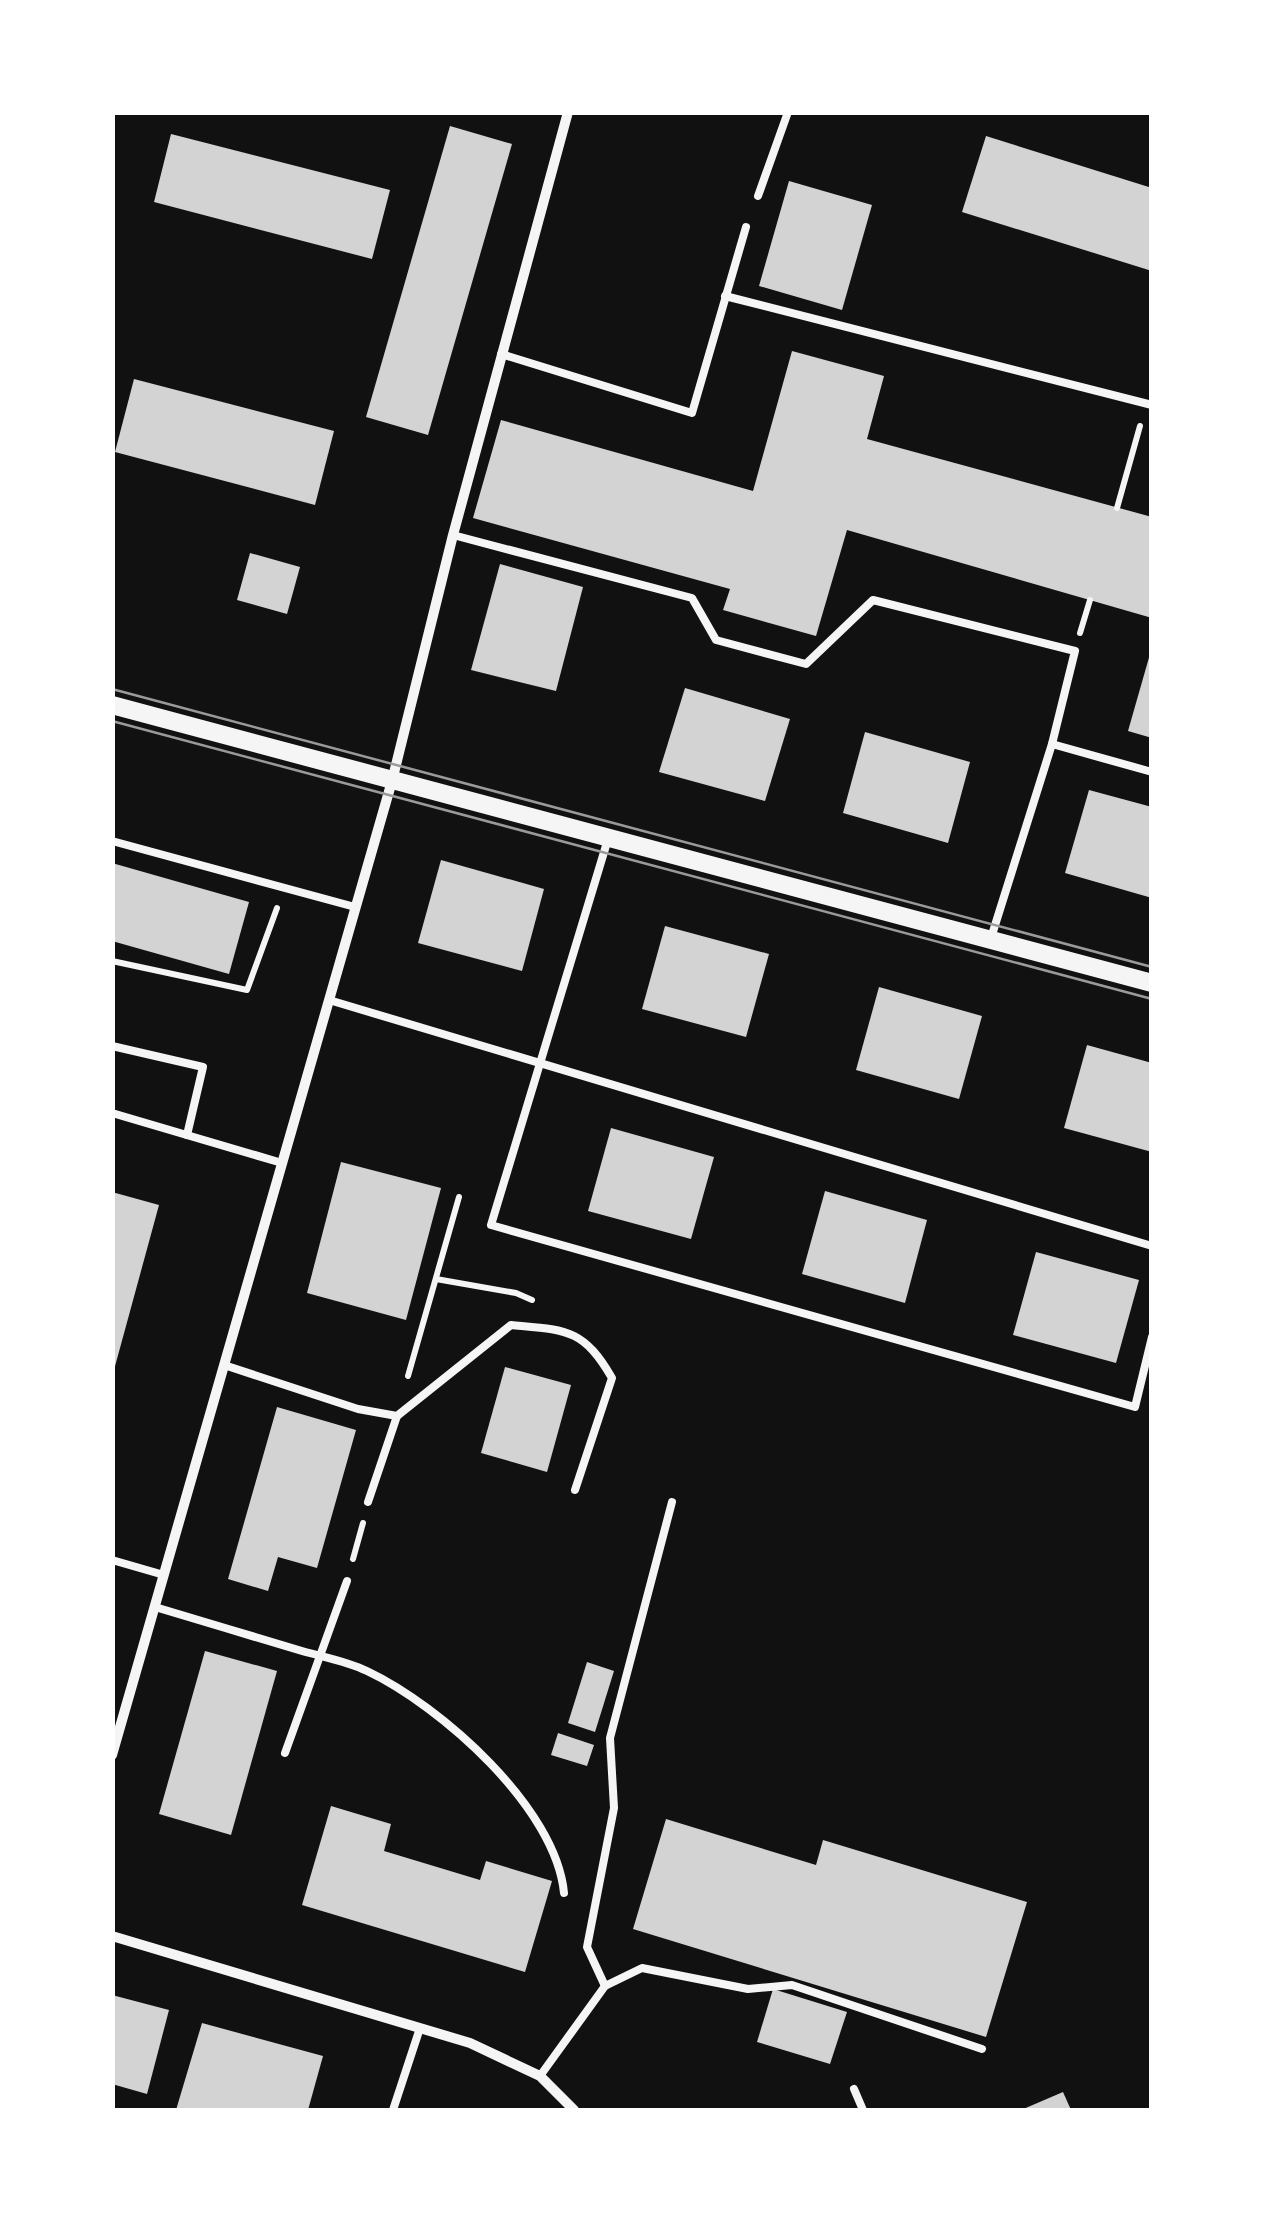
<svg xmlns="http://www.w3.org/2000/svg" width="1264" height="2223" viewBox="0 0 1264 2223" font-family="'IBM Plex Sans',sans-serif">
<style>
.building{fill:#d3d3d3}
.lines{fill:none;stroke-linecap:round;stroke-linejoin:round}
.path{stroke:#f5f5f5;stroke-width:6}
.service{stroke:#f5f5f5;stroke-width:8}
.minor{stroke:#f5f5f5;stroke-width:10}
.tertiary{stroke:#f5f5f5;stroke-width:18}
.tram{stroke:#9a9a9a;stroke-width:2.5}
</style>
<rect width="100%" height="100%" fill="#111"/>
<g class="building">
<polygon points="450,126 512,144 428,435 366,417"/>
<polygon points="171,134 390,190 372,259 154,202"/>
<polygon points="986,136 1152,188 1152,271 962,212"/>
<polygon points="789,181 872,205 842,310 759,286"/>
<polygon points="792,351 884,376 867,439 1152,517 1152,618 847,530 816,636 723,610 730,589 473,518 501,420 753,491"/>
<polygon points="134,379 334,431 315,505 115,452"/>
<polygon points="250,553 300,567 287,614 237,600"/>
<polygon points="500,564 583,587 556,691 471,670"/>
<polygon points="1150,654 1152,654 1152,738 1128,731"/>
<polygon points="685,688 790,719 765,801 659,772"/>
<polygon points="865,732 970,762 948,843 843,813"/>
<polygon points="1089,790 1152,807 1152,898 1065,873"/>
<polygon points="441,860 544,889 522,971 418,943"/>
<polygon points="112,863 249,902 229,974 112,941"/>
<polygon points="665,926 769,954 746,1037 642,1009"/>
<polygon points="879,987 982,1016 959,1099 856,1070"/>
<polygon points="1087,1045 1152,1063 1152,1152 1064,1128"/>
<polygon points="611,1128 714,1157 691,1239 588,1211"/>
<polygon points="341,1162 441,1188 406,1320 307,1293"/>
<polygon points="825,1191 927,1220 905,1303 802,1274"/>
<polygon points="112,1192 159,1205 114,1370 112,1370"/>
<polygon points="1036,1252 1139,1280 1116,1363 1013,1335"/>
<polygon points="505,1367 571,1385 547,1472 481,1453"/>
<polygon points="277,1407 356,1430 317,1568 278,1557 268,1591 228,1579"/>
<polygon points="205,1651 277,1671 231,1835 159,1814"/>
<polygon points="587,1662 614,1671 595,1732 568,1723"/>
<polygon points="558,1733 594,1745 587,1766 551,1755"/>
<polygon points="331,1806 391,1824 384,1851 480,1880 486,1861 552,1881 525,1972 302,1905"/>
<polygon points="666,1819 816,1865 823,1840 1027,1902 986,2037 633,1929"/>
<polygon points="773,1989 847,2012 830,2064 757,2042"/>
<polygon points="112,1995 169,2010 147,2094 112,2084"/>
<polygon points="202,2023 323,2056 308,2110 176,2110"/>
<polygon points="1063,2092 1071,2110 1021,2110"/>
</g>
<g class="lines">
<g class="path">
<polyline points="1117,508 1140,426"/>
<polyline points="1080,633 1090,600"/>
<polyline points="112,961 247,990 277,908"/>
<polyline points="436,1279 516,1293 532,1300"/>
<polyline points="408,1376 459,1197"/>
<polyline points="353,1559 363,1523"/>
</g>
<g class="service">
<polyline points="758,196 788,112"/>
<polyline points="725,296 1152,405"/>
<polyline points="501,354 692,413 746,227"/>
<polyline points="453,535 692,598 716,640 806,664 873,600 1075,651 1052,744 991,938"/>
<polyline points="1052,744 1152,772"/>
<polyline points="608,839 491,1225 1135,1407 1152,1337"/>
<polyline points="112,841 355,907"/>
<polyline points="329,1000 1152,1246"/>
<polyline points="112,1046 203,1067 187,1135"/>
<polyline points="112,1113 282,1163"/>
<path d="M224,1365L358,1409L397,1416L511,1325C566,1330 583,1328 612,1378L575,1490"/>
<polyline points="368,1502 397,1416"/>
<polyline points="112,1560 164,1575"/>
<path d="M155,1607C204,1622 253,1636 302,1651C323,1657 347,1661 367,1671C441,1706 556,1808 564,1893"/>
<polyline points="285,1753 347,1581"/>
<polyline points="605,1986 587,1947 614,1808 610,1738 672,1502"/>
<polyline points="540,2076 605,1986 642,1968 748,1989 792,1985 982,2049"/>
<polyline points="854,2089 863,2110"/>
<polyline points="393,2110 420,2028"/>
</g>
<g class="minor">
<polyline points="112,1755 392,781 453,535 568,112"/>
<polyline points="112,1936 470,2043 540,2076 574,2110"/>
</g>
<polyline class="tertiary" points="112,705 1152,983"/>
<g class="tram">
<polyline points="112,689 1152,967"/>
<polyline points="112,721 1152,999"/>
</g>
</g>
<rect width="1264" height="2223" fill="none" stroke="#ffffff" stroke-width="230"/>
</svg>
